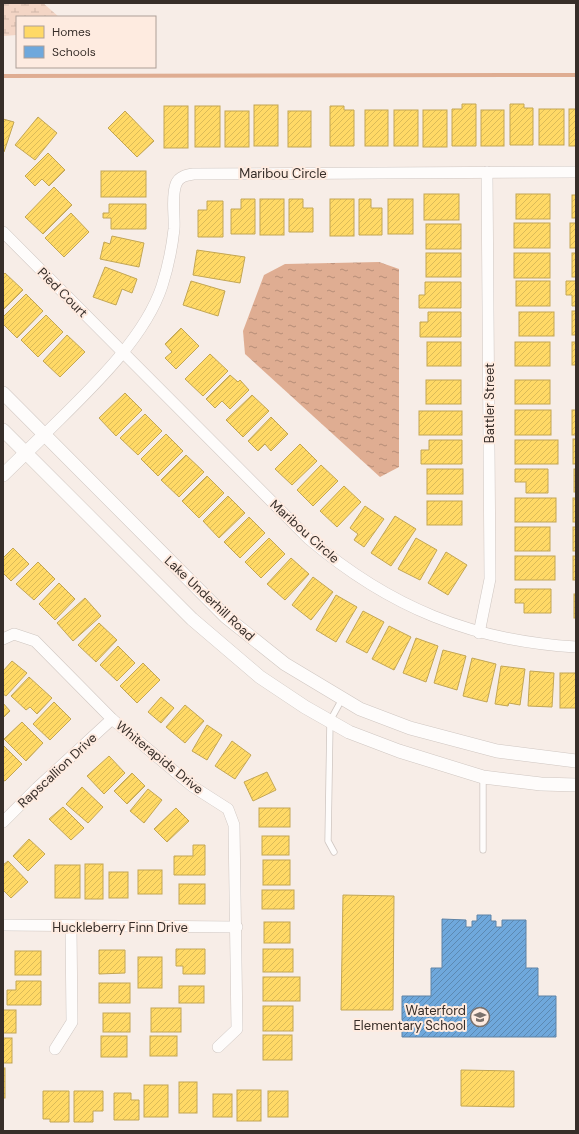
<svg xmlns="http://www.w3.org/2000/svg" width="579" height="1134" viewBox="0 0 579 1134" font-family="'DM Sans',sans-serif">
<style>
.wetland{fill:url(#wetland-marsh)}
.water{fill:url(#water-ripples)}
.homes{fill:url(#homes-hatch);stroke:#c3a654}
.schools{fill:url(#schools-hatch);stroke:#5e83a6}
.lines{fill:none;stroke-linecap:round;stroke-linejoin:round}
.stream{stroke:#dfad92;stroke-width:4}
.service-casing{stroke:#cfc6c1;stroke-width:7}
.minor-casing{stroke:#cfc6c1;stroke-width:12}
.tertiary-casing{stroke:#cfc6c1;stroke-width:14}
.service{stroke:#fefcfb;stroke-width:5.5}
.minor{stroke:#fefcfb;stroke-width:11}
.tertiary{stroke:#fefcfb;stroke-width:13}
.labels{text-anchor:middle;stroke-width:4;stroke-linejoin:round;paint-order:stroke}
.street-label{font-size:13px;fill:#372e29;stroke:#feebe0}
.poi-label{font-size:13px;fill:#372e29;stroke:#feebe0;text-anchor:end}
</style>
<defs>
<pattern id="wetland-marsh" width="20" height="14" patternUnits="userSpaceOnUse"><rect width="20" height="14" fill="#f3d5c5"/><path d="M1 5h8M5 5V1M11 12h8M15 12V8" fill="none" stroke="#d1b7a9"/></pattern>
<pattern id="water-ripples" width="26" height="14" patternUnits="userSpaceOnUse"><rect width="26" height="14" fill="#dfad92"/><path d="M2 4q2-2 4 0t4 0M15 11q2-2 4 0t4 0" fill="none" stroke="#b68d77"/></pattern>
<pattern id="homes-hatch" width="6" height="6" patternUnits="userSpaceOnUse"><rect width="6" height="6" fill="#ffd966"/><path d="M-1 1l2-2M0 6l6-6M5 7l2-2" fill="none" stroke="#dbbb58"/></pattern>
<pattern id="schools-hatch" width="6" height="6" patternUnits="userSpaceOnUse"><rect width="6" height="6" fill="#6fa8dc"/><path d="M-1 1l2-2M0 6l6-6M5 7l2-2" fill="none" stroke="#5c89b2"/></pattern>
</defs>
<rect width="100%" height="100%" fill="#f7ede7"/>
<polygon class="wetland" points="3,3 43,3 59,17 17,17 17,35 3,36"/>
<polygon class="water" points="379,262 399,269 399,467 380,477 245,354 243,331 264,275 285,264"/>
<g class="homes">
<polygon points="462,104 476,104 476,146 452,146 452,109 462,109"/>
<polygon points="510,104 524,104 524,108 533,108 533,145 510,145"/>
<rect x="254" y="105" width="24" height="41"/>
<rect x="164" y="106" width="24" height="42"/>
<rect x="195" y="106" width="25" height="41"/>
<polygon points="330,106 344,106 344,110 354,110 354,146 330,146"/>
<rect x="539" y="109" width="25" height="36"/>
<rect x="569" y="109" width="7" height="37"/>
<rect x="365" y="110" width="23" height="36"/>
<rect x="394" y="110" width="24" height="36"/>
<rect x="423" y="110" width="24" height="37"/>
<rect x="481" y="110" width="23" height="36"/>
<polygon points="125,111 154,141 137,157 108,128"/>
<rect x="225" y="111" width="24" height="36"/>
<rect x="288" y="111" width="23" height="36"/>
<polygon points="38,117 57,133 35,160 15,145"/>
<polygon points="3,119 14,122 4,152 3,152"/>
<polygon points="48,153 65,170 49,186 42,179 35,186 25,176"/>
<rect x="101" y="171" width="45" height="26"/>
<polygon points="54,187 72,205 43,234 25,217"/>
<rect x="424" y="194" width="35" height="26"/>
<rect x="516" y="194" width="34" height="25"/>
<rect x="572" y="195" width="4" height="23"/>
<polygon points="241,199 255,199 255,234 231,234 231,209 241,209"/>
<rect x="260" y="199" width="24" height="36"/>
<polygon points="289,199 303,199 303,208 313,208 313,232 289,232"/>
<rect x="330" y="199" width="24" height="37"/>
<polygon points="359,199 371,199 371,208 382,208 382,235 359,235"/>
<rect x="388" y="199" width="25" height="35"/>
<polygon points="207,201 223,201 223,237 198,237 198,210 207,210"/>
<polygon points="109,204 146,204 146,229 111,229 111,218 103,218 103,213 109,213"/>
<polygon points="71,213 89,232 64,257 45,238"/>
<rect x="514" y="223" width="36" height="25"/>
<rect x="570" y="223" width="6" height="25"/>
<rect x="426" y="224" width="35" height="25"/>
<polygon points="112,236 144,243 139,267 100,259 104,242 110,244"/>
<polygon points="197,250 245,257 240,283 193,275"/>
<rect x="426" y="253" width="35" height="24"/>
<rect x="514" y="253" width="36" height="25"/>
<rect x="572" y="253" width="4" height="24"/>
<polygon points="105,267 137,279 132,293 122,289 116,305 93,297"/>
<polygon points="5,273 23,290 3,310 3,275"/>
<polygon points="191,281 225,291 218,316 183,305"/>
<rect x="516" y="281" width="34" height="25"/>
<polygon points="566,281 576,281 576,306 572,306 572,295 566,295"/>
<polygon points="425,282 461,282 461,308 419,308 419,295 425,295"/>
<polygon points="26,294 43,311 17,338 3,324 3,317"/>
<rect x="572" y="311" width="4" height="24"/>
<polygon points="428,312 461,312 461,337 420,337 420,322 428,322"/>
<rect x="519" y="312" width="35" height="24"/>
<polygon points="46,315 63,332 38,357 21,340"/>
<polygon points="181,328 199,346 176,369 165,358 172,352 165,344"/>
<polygon points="67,335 85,352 60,377 43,361"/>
<rect x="427" y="342" width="34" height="24"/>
<rect x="515" y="342" width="35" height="24"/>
<rect x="572" y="342" width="4" height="23"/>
<polygon points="210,354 228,371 203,396 185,379"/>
<polygon points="230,375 238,382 240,380 249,390 230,409 222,401 215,408 206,399"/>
<rect x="426" y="380" width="35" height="24"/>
<rect x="515" y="380" width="35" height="24"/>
<polygon points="125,393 142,410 116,436 99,418"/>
<polygon points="252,395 269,411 243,437 226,420"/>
<rect x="515" y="410" width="36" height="25"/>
<rect x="572" y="410" width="4" height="25"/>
<rect x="419" y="411" width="43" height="24"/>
<polygon points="145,414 162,431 138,455 120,438"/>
<polygon points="271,417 288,434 271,451 265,444 258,451 248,441"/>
<polygon points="166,434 183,451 158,476 141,459"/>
<rect x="573" y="439" width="3" height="25"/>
<polygon points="429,440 462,440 462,464 421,464 421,450 429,450"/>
<rect x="515" y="440" width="43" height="24"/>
<polygon points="300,444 317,461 292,485 275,469"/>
<polygon points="186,455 204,472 179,497 161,480"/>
<polygon points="321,465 338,481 313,506 297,490"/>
<rect x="427" y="469" width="36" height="25"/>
<polygon points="515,469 548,469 548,493 526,493 526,482 515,482"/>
<rect x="574" y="469" width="2" height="23"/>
<polygon points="207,476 224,493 199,518 182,501"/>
<polygon points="344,486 361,502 337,527 320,511"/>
<polygon points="228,496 245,513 219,538 203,521"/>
<rect x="515" y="498" width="41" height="24"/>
<rect x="573" y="498" width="3" height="24"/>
<rect x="427" y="501" width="35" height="24"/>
<polygon points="365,506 384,519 364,547 354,540 358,534 350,528"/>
<polygon points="395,516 416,529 391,566 371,553"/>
<polygon points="249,517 265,533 240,558 224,542"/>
<rect x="515" y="527" width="35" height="24"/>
<rect x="573" y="527" width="3" height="24"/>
<polygon points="269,538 285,554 261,578 245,562"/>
<polygon points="416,538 437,550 420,580 398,569"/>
<polygon points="13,548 29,564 11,581 3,573 3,558"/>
<polygon points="446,552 467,565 448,595 428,583"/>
<rect x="515" y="556" width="40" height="24"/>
<rect x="573" y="556" width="3" height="24"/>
<polygon points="291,558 309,574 285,600 267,584"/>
<polygon points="38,562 55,579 34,600 16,584"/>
<polygon points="313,577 333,592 311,620 292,605"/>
<polygon points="59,583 75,599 55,620 39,604"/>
<polygon points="515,589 551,589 551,613 524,613 524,603 515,603"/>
<rect x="574" y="594" width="2" height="24"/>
<polygon points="336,595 357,607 336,642 316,630"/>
<polygon points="85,598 101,616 73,641 57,623"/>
<polygon points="363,611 384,622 367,653 346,642"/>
<polygon points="99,623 117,640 96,662 78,645"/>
<polygon points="389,626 411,637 394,670 372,659"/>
<polygon points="416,638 438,646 426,682 403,673"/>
<polygon points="118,646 135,663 117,681 100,665"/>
<polygon points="443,650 466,656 457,690 434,683"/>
<polygon points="472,658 496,664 487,702 463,696"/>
<polygon points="12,661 27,673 6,696 3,694 3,671"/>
<polygon points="143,663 160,680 137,703 120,686"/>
<polygon points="501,666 525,669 520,705 509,703 508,706 495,704"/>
<polygon points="530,671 554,673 552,707 528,706"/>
<rect x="560" y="673" width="16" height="35"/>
<polygon points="29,677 52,698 37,714 30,707 26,710 11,696"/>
<polygon points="161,697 174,708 161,723 148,712"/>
<polygon points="54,702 71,719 50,740 33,724"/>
<polygon points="3,703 10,711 3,718"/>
<polygon points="185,705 204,721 185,743 166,727"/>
<polygon points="22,722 43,743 26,761 4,739"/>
<polygon points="207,725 222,735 207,760 192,751"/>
<polygon points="232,741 251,755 235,779 215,766"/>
<polygon points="3,745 22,764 5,781 3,780"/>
<polygon points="109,756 125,773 104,794 87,776"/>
<polygon points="267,772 276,790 253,801 244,782"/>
<polygon points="132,773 145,786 127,804 114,791"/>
<polygon points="82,787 103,807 88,823 66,804"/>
<polygon points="148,789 162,800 144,823 130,811"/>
<polygon points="63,807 84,828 71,840 49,819"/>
<polygon points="176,808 189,821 167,842 154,829"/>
<rect x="259" y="808" width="31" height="19"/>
<rect x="262" y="836" width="27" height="19"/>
<polygon points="29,839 45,854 28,871 13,856"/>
<polygon points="193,845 205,845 205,875 174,875 174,856 193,856"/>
<rect x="263" y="860" width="27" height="25"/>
<polygon points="8,861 28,882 11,898 3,890 3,865"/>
<rect x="85" y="864" width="18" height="35"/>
<rect x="55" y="865" width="25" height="33"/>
<rect x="138" y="870" width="24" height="24"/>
<rect x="109" y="872" width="19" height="26"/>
<rect x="179" y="884" width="26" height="20"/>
<rect x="262" y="890" width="32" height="19"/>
<polygon points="343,895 394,896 393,1010 341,1010"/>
<rect x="264" y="922" width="26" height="21"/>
<polygon points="176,949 205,949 205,974 183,974 183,966 176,966"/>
<rect x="263" y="949" width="30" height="23"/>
<polygon points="99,950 125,950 125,973 99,974"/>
<rect x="15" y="951" width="26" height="24"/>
<rect x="138" y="957" width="24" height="31"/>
<rect x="263" y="977" width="37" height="24"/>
<polygon points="16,981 41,981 41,1005 7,1005 7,990 16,990"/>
<rect x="99" y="983" width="31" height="20"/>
<rect x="179" y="986" width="25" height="17"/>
<rect x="263" y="1006" width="30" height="25"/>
<rect x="151" y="1008" width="30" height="24"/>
<rect x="3" y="1010" width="13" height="23"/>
<rect x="103" y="1013" width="27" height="19"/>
<rect x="263" y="1035" width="29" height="25"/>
<rect x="101" y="1036" width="26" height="21"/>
<rect x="150" y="1036" width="27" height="20"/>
<rect x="3" y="1038" width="9" height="25"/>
<rect x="3" y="1068" width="2" height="30"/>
<polygon points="461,1070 514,1071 514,1107 461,1106"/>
<rect x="179" y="1082" width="18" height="31"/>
<rect x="144" y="1085" width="24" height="32"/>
<rect x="237" y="1090" width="24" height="31"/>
<polygon points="43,1091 69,1091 69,1122 50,1122 50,1119 43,1119"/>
<polygon points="74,1091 103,1091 103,1111 93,1111 93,1122 74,1122"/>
<rect x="268" y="1091" width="20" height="26"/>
<polygon points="114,1093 131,1093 131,1100 139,1100 139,1120 114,1120"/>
<rect x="213" y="1094" width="19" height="23"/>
</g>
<polygon class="schools" points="477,915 491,915 491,921 496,921 496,927 502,927 502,920 526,920 526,968 538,968 538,996 556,996 556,1037 402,1037 402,996 431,996 431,968 442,968 442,919 466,920 466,927 472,927 472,921 477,921"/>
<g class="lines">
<polyline class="stream" points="3,76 576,75"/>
<defs>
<g id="service">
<polyline points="483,777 483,850"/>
<polyline points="334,852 328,841 330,721 342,699"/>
</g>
<g id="minor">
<path d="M3,232L309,539C389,607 472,641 576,647"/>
<path d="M44,435C84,395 144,341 162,286C168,267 172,248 174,229C175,215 171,197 176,184C179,176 187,175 194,174L576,172"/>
<polyline points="479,633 490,579 487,172"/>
<polyline points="3,639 14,634 35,641 112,719 192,786 228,809 234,825 237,1029 218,1047"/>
<polyline points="3,822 37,788 112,719"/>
<polyline points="3,925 237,927"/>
<polyline points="55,1049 72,1022 71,927"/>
</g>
<g id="tertiary">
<polyline points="3,393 226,617 285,664 360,709 410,728 497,751 576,761"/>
<polyline points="3,430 192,619 260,677 305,707 349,732 399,751 483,777 541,784 576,785"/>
<polyline points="3,475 44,435"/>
</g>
</defs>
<use href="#service" class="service-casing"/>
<use href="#minor" class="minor-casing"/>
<use href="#tertiary" class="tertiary-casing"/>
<use href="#service" class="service"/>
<use href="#minor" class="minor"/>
<use href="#tertiary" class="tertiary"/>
</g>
<defs>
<symbol id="school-ring" viewBox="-11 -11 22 22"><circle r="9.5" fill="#feebe0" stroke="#7a716c" stroke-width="1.5"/><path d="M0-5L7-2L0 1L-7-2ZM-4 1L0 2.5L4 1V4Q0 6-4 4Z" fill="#7a716c"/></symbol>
</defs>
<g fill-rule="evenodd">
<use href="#school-ring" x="469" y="1006" width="22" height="22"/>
</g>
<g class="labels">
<g class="street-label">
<text x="283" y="178">Maribou Circle</text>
<text transform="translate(63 292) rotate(45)" y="5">Pied Court</text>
<text transform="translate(489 403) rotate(-90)" y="5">Battler Street</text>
<text transform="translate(305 531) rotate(42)" y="5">Maribou Circle</text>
<text transform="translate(210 598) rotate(43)" y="5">Lake Underhill Road</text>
<text transform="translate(160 757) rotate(39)" y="5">Whiterapids Drive</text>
<text transform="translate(57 770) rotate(-43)" y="5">Rapscallion Drive</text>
<text x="120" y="932">Huckleberry Finn Drive</text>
</g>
<g class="poi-label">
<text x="466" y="1015">Waterford<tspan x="466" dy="15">Elementary School</tspan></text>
</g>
</g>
<rect width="579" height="1134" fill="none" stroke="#372e29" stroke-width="8"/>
<rect x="16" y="16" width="140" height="52" fill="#feebe0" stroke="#ae9f97"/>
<rect x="24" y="26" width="20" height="12" fill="#ffd966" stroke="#ae9f97"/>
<text x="52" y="36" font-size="12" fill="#372e29">Homes</text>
<rect x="24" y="46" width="20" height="12" fill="#6fa8dc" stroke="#ae9f97"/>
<text x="52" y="56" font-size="12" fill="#372e29">Schools</text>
</svg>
